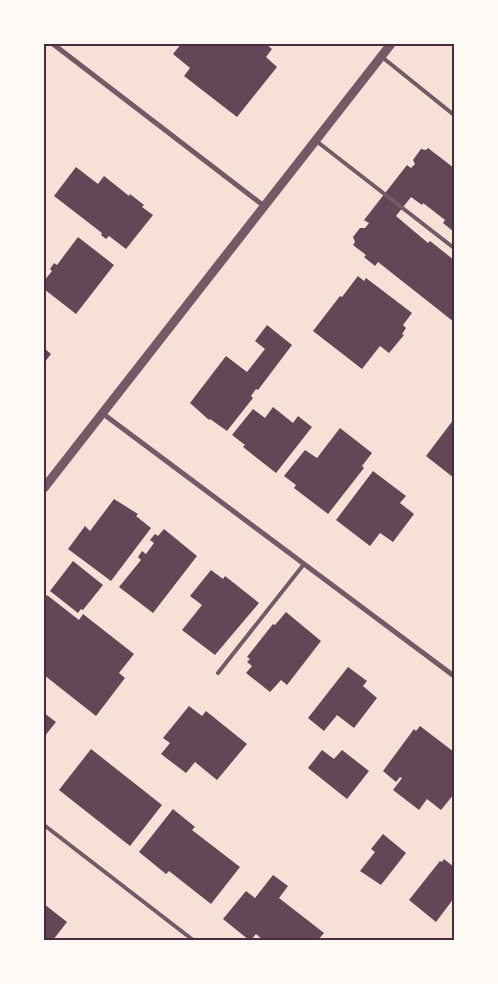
<svg xmlns="http://www.w3.org/2000/svg" width="498" height="984" viewBox="0 0 498 984" font-family="'Roboto Condensed',sans-serif">
<style>
.building{fill:#644757}
.lines{fill:none;stroke-linecap:round;stroke-linejoin:round}
.service{stroke:#755966;stroke-width:4}
.minor{stroke:#755966;stroke-width:5}
.tertiary{stroke:#755966;stroke-width:9}
.neatline{fill:none;stroke:#4a2c40;stroke-width:2}
</style>
<rect width="100%" height="100%" fill="#f7e1d7"/>
<g class="building">
<polygon points="181,44 266,44 272,49 266,57 277,67 237,117 184,76 190,68 173,54"/>
<polygon points="428,148 454,168 454,232 443,223 445,220 423,203 422,205 411,197 396,216 428,243 430,241 454,260 454,322 378,262 375,266 364,257 366,255 353,245 355,242 353,237 360,228 365,228 369,223 364,220 407,165 411,168 415,164 413,160 421,149 426,150"/>
<polygon points="76,167 98,184 104,176 129,196 130,194 144,205 142,207 153,215 126,249 109,236 106,239 101,235 102,233 54,196"/>
<polygon points="78,237 114,265 76,314 44,289 44,281 52,271 50,269 54,263 57,265"/>
<polygon points="358,276 364,281 366,278 412,313 403,325 406,328 402,334 404,335 389,353 380,346 362,369 313,331 340,296 342,297"/>
<polygon points="267,325 292,345 258,390 256,389 251,396 253,398 227,431 210,419 209,420 190,403 226,356 247,372 265,349 255,341"/>
<polygon points="44,348 51,354 44,363"/>
<polygon points="273,407 293,423 298,416 312,427 276,473 243,447 245,445 232,435 253,409 265,418"/>
<polygon points="454,419 454,478 426,456"/>
<polygon points="340,428 372,453 362,466 364,468 328,514 294,488 296,485 284,476 305,450 317,458"/>
<polygon points="373,471 406,496 400,503 414,514 393,542 380,533 370,546 336,520"/>
<polygon points="114,499 138,514 136,516 151,528 111,581 68,549 85,526 90,531"/>
<polygon points="164,529 197,556 153,613 119,587 141,560 138,557 142,551 146,554 154,543 150,540 155,534 158,536"/>
<polygon points="73,561 103,585 83,610 81,609 78,613 50,591"/>
<polygon points="211,570 223,579 225,576 259,603 215,655 182,630 202,605 190,596"/>
<polygon points="47,595 79,620 83,614 134,654 119,673 125,678 96,716 44,675 44,599"/>
<polygon points="286,612 321,641 287,685 281,680 270,692 246,673 252,666 247,662 250,659 247,657 273,624 275,625"/>
<polygon points="348,667 367,681 363,686 377,698 354,728 337,715 324,731 308,718"/>
<polygon points="189,706 202,716 206,711 247,744 217,780 195,762 186,773 161,754 170,743 163,738"/>
<polygon points="44,713 56,722 44,737"/>
<polygon points="420,726 454,752 454,757 452,760 454,761 454,794 441,810 427,799 419,810 393,790 402,778 400,777 396,782 383,771 414,729 416,731"/>
<polygon points="91,749 162,805 130,846 59,790"/>
<polygon points="322,750 334,759 342,750 369,771 347,799 308,768"/>
<polygon points="173,809 195,827 192,830 240,867 211,904 169,871 166,874 139,852"/>
<polygon points="383,834 406,853 381,885 360,871 375,852 371,849"/>
<polygon points="444,859 454,867 454,898 436,922 409,900 440,861 442,862"/>
<polygon points="273,875 288,886 279,898 324,933 318,940 263,940 256,934 251,940 249,940 223,919 246,891 255,898"/>
<polygon points="44,904 67,922 53,940 44,940"/>
</g>
<g class="lines">
<g class="service">
<polyline points="382,57 454,115"/>
<polyline points="315,140 454,248"/>
<polyline points="218,673 304,564"/>
<polyline points="44,825 193,940"/>
</g>
<g class="minor">
<polyline points="53,44 264,206"/>
<polyline points="102,413 454,676"/>
</g>
<polyline class="tertiary" points="44,488 391,44"/>
</g>
<rect width="498" height="984" fill="none" stroke="#fffaf5" stroke-width="90"/>
<rect x="45" y="45" width="408" height="894" class="neatline"/>
</svg>
